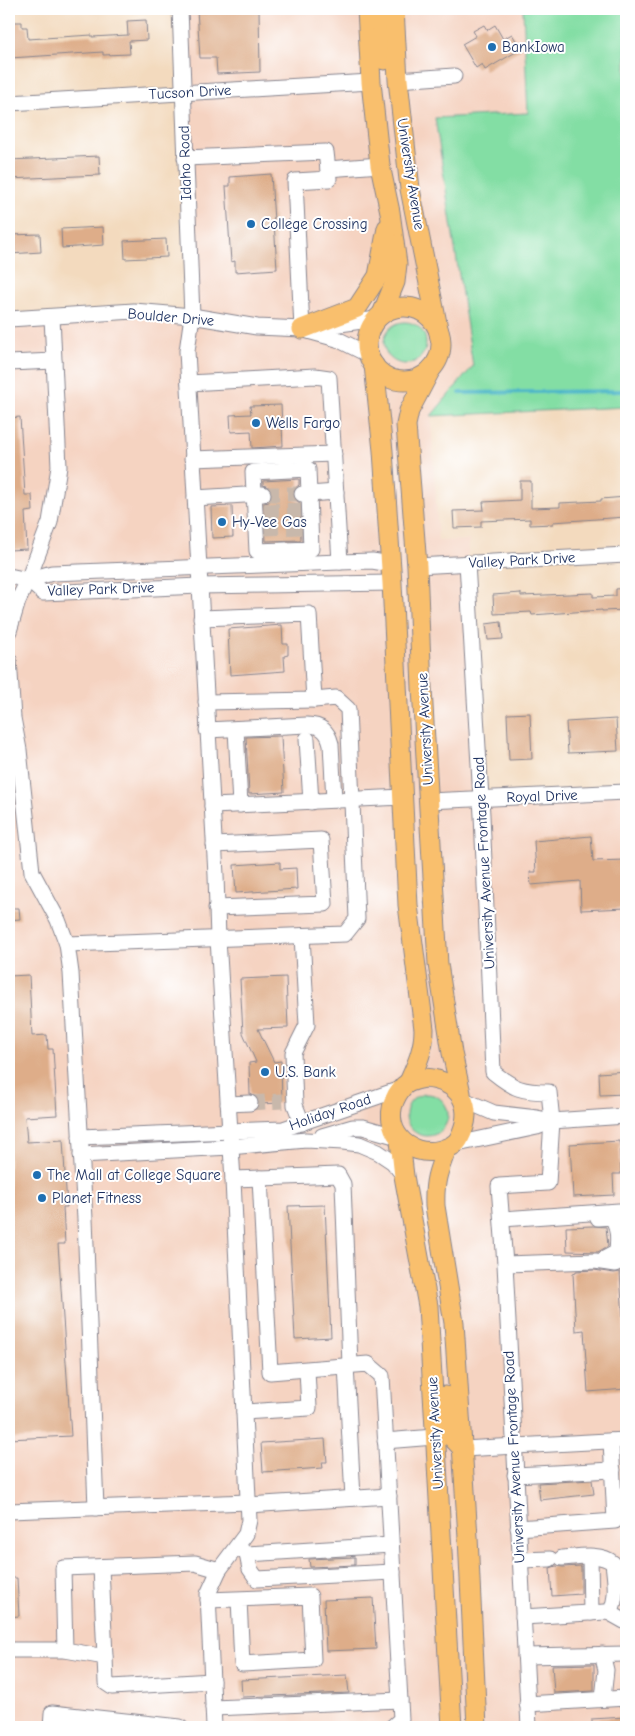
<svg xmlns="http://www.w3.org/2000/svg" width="635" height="1736" viewBox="0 0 635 1736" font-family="'Comic Neue',sans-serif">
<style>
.built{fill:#f5d3c1}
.green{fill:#83dea4;stroke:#4f8681}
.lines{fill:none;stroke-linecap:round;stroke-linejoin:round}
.stream{stroke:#4cb6c9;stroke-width:4}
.building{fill:#dead89}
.minor-tunnel{stroke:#c8b8ab;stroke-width:15;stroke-dasharray:15 8;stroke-linecap:butt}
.minor-casing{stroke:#87848e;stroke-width:17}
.major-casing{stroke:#87848e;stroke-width:21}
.minor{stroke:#fff;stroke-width:15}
.major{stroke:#f9bf6d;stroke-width:19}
.poi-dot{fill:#1f6fb2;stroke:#fff;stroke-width:2}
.labels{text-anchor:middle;stroke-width:4;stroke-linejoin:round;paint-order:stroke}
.poi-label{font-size:15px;fill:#1b2f5e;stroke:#fff;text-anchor:start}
.street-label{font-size:15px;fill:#1b2f5e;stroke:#fff}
</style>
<rect width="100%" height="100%" fill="#fff"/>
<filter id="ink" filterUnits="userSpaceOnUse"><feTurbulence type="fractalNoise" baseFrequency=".02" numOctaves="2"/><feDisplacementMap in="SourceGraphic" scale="10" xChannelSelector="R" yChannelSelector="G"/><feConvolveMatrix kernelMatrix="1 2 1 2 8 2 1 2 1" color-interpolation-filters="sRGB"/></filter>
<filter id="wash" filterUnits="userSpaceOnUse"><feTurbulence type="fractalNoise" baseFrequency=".0096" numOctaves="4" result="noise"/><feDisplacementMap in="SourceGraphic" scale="20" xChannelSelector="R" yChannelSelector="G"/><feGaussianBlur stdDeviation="1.12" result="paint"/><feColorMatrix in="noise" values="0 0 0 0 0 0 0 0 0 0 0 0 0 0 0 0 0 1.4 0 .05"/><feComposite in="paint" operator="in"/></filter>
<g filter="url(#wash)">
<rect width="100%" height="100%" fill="#f3dabe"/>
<polygon class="built" points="180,9 523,9 528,114 435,118 473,366 431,416 438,541 469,540 467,563 481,798 626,792 626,1727 9,1727 9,319 192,316"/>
<g class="green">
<polygon points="523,9 626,9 626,407 431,416 473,366 435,118 528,113"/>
<circle cx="405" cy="343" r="21"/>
<circle cx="427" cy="1115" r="21"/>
</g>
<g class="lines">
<polyline class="stream" points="460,393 626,391"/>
</g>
<g id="blocks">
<g class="building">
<polygon points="197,9 259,9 260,72 217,74 216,58 200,58"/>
<polygon points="146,20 147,40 129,41 130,54 103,55 103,52 10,58 9,22 22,22 22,27 27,27 28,39 92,35 92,37 128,35 127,21"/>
<polygon points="484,25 487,30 495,25 503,39 512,34 521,49 485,70 482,64 476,68 462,44 476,36 473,31"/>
<polygon points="99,156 100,175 9,179 9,160"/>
<polygon points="271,174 277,269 235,272 235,261 231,262 226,186 230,186 230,177"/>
<polygon points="103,227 104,245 62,248 61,229"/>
<polygon points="40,234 41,252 9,254 9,235"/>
<polygon points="166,239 167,257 125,259 124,241"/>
<polygon points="281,405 283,446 252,448 251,431 231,432 230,415 251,414 250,406"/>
<polygon points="20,417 25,495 32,495 33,511 25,512 27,549 9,550 9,418"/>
<polygon points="299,479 299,485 294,489 293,494 294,499 300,503 301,540 266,541 264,503 269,502 272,494 271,488 263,485 263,481"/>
<polygon points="520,481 531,481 531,508 560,507 560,503 601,501 601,499 626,497 626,517 553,522 553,524 530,525 530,519 481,521 481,527 454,528 453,511 484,510 483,502 520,500"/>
<polygon points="232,506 233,537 212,538 211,507"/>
<polygon points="626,588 626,610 602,611 602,610 532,615 531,612 494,614 493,595 521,593 521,596 593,593 593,597 616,596 616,589"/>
<polygon points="501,622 503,639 488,640 486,624"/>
<polygon points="282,625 283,644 288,644 288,655 284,656 285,671 230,675 228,629"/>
<polygon points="530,713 532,759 509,760 507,714"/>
<polygon points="616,719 618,751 568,753 566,722"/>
<polygon points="281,736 284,792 249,794 246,737"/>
<polygon points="591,836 593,861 626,860 626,908 581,910 580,881 531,885 530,872 536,872 534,841"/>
<polygon points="280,862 280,869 296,868 297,889 236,893 234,865"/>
<polygon points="9,908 19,908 20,919 9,920"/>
<polygon points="29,975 32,1036 47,1035 48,1049 53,1049 57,1115 25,1117 27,1142 63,1140 67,1207 63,1207 65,1244 58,1244 71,1436 9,1439 9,976"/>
<polygon points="286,977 288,1028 258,1029 274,1062 281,1061 282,1103 259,1104 258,1098 250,1094 249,1063 256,1062 243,1033 240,979"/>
<polygon points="626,1071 626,1094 600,1095 599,1073"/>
<polygon points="619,1141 621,1174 613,1174 614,1195 573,1197 570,1144"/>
<polygon points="325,1205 331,1337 295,1339 288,1206"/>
<polygon points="593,1226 606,1227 608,1246 598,1252 567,1251 566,1227"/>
<polygon points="594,1270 614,1273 620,1272 624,1335 626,1335 626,1389 588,1392 584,1330 576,1331 573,1273 576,1272 576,1271"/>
<polygon points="325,1439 327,1462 322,1462 323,1468 263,1472 261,1443"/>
<polygon points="592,1480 594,1494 540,1500 538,1483"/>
<polygon points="355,1557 355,1565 310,1567 309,1559"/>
<polygon points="556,1566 563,1567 581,1566 581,1594 552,1596 550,1568"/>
<polygon points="9,1578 17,1578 19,1616 9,1617"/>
<polygon points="373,1598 376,1649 326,1651 324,1600"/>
<polygon points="594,1664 594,1691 554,1693 552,1665"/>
<polygon points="347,1675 349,1693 242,1697 241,1680"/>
<polygon points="626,1717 626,1727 592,1727 592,1719"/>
</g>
</g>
</g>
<g filter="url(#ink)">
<use href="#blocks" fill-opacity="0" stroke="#87848e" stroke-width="1"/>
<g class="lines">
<g class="minor-tunnel">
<polyline points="264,494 302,494"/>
<polyline points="264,511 302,510"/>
<polyline points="264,528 303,527"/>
<polyline points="250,1103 283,1101"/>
</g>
<defs>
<g id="minor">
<polyline points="180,9 192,316 187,351 216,875 218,939 233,1180 249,1520 246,1534 219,1570 208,1594 214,1727"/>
<polyline points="398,80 454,76"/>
<polyline points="9,103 371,82"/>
<polyline points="185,158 326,152 329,179 295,181 302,329"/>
<polyline points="328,169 380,165"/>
<polyline points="9,319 134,311 192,316 257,327 302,329 377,319"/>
<polyline points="308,331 337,339 369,355"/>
<polyline points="9,363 54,361"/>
<polyline points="189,383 315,376 329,378 340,562"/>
<polyline points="192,459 334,454"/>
<polyline points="302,494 309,494 311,549 257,551 253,472 308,469 309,494 336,492"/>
<polyline points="195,498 263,494"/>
<path d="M467,563L482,815L493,1072C514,1089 522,1092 549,1092L552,1121L548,1183L499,1186L505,1264L529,1727"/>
<polyline points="417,566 626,555"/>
<polyline points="9,576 28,580 43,593 199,586 392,583"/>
<polyline points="28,580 52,573 340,562 372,561 391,564"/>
<polyline points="201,618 309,614 314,700 206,702"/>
<polyline points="9,631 18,601 28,580 50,522 59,467 52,317"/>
<polyline points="9,659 13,718 19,750 32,872 58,920 67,944 71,973 85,1219 96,1508"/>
<polyline points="236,729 240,805"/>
<path d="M207,730L307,725C321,725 328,731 331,744L334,800"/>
<polyline points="307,739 311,802"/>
<polyline points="428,801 626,792"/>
<polyline points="212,806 403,797"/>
<polyline points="214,845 321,840 325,904 216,908"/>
<polyline points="302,936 307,1025 293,1053 295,1105 302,1123"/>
<polyline points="67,944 345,934 357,919 348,709 336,698 314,700"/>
<polyline points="464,1100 494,1113 537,1118 552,1121 626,1116"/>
<polyline points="228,1104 250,1103"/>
<polyline points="322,1136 353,1127 363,1127 398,1137"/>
<polyline points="80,1137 283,1129 400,1089"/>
<polyline points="457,1144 537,1127 550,1122"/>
<polyline points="81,1155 230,1147 306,1140 343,1142 359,1144 378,1152 393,1162 404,1176"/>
<polyline points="260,1178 270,1372 368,1364 382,1376 401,1719 392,1727"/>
<polyline points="233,1179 338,1175 343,1184 350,1365"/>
<path d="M598,1218L612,1217C619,1229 618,1239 617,1252L604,1259"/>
<polyline points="502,1219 619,1211 626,1215"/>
<polyline points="505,1264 595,1261 615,1264 624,1260 626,1253"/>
<polyline points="346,1365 353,1498"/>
<polyline points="244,1412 309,1408 307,1370"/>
<polyline points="385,1441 434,1437"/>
<polyline points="463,1449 626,1440"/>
<polyline points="515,1475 613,1470"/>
<polyline points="248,1505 389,1496"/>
<polyline points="9,1511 248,1502"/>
<polyline points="518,1528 615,1521 611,1441"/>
<polyline points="240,1549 247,1554 391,1545"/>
<polyline points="247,1554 250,1569 257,1579 393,1572"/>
<polyline points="590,1557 591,1613"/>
<path d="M562,1558C577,1557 601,1552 613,1563C615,1581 618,1597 610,1613"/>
<polyline points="520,1560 550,1559"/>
<polyline points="101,1567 105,1657"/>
<polyline points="208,1600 310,1596 313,1660 242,1664 239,1599"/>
<polyline points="523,1617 605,1612 610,1613 626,1622"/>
<polyline points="9,1650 65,1650"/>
<polyline points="602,1654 606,1670 603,1699"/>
<polyline points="525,1656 626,1654"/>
<polyline points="212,1681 112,1687 106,1683 105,1657 65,1650 63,1568 195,1563 219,1570"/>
<polyline points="527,1704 626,1698"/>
<polyline points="213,1708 400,1700"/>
<polyline points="51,1727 52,1713 180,1727"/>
</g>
<g id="major">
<polyline points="367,9 371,82 380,165 390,212 397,264 395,282 382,314"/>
<polyline points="381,9 384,60"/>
<polyline points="394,9 398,80 410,189 440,338"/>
<circle cx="404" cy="344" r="37"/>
<polyline points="302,329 357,308 378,276 387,228"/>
<path d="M374,365L383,451L392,583L408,905L424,1029C424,1049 417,1064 409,1082"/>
<polyline points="431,369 409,411 406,425 417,566 422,688 438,964 452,1053 461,1093"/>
<path d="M425,1078C460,1081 476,1106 459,1139C455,1146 448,1148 441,1150C407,1159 379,1127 397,1095C400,1090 404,1084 410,1082C414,1080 420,1079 425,1078Z"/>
<polyline points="400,1141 404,1176 428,1306 452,1727"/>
<path d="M447,1148C438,1171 434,1181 435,1206L454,1323L468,1537L477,1727"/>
<polyline points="445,1396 448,1433 463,1449"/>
</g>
</defs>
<use href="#minor" class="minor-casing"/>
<use href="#major" class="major-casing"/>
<use href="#minor" class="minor"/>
<use href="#major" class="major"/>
</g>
</g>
<g class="poi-dot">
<circle cx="492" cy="47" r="5"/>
<circle cx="251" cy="224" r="5"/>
<circle cx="256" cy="423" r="5"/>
<circle cx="222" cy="522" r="5"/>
<circle cx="265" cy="1072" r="5"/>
<circle cx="37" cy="1175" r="5"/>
<circle cx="42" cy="1198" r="5"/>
</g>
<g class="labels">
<g class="poi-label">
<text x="502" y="52">BankIowa</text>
<text x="261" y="229">College Crossing</text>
<text x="266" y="428">Wells Fargo</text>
<text x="232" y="527">Hy-Vee Gas</text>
<text x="275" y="1077">U.S. Bank</text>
<text x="47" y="1180">The Mall at College Square</text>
<text x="52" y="1203">Planet Fitness</text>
</g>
<g class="street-label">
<text transform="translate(190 92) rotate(-3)" y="5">Tucson Drive</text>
<text transform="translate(185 163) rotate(-92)" y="5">Idaho Road</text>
<text transform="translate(411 174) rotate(81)" y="5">University Avenue</text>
<text transform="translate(171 317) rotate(5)" y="5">Boulder Drive</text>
<text transform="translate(522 560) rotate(-3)" y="5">Valley Park Drive</text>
<text transform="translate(101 589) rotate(-2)" y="5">Valley Park Drive</text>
<text transform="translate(425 729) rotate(-93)" y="5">University Avenue</text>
<text transform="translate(542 796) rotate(-2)" y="5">Royal Drive</text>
<text transform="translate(484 863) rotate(-93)" y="5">University Avenue Frontage Road</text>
<text transform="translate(330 1112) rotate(-19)" y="5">Holiday Road</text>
<text transform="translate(435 1433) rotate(-93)" y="5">University Avenue</text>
<text transform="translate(514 1457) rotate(-93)" y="5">University Avenue Frontage Road</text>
</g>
</g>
<rect width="635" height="1736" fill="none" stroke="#fff" stroke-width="30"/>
</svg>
